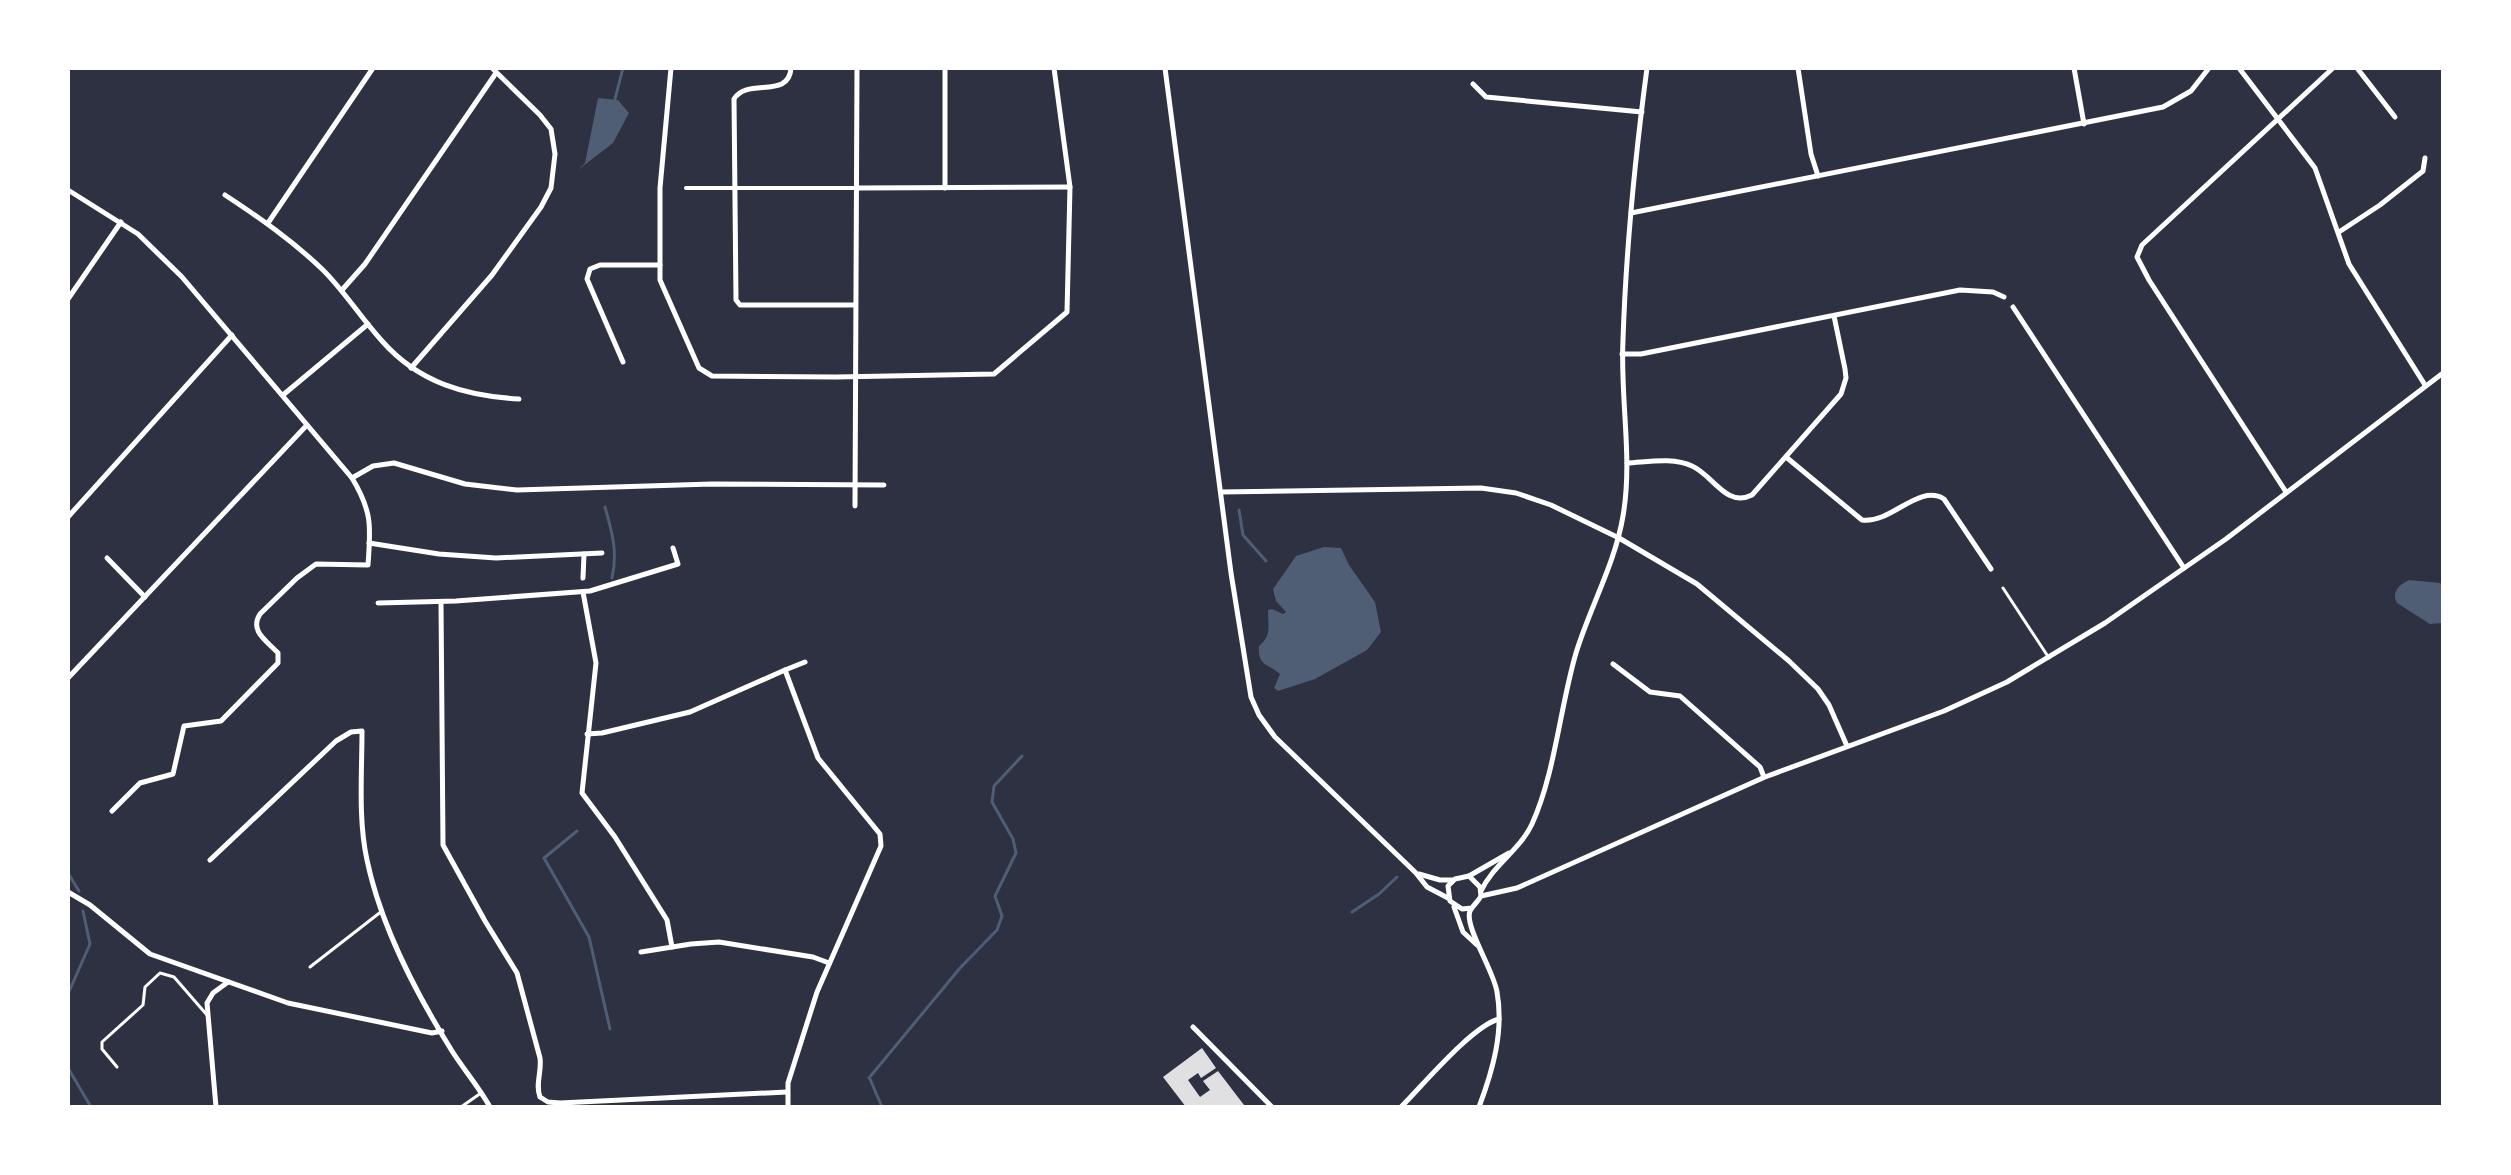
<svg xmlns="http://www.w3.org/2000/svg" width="2511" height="1175" viewBox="0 0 2511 1175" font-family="Raleway,sans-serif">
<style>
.water{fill:#4f5d75}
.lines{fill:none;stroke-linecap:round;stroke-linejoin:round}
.stream{stroke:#4f5d75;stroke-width:3}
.building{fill:#e0e0e3}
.service{stroke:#fff;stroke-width:3}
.pedestrian{stroke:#fff;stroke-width:4}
.minor{stroke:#fff;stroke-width:5}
</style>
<rect width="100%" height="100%" fill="#2d3142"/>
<g class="water">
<polygon points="598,98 618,100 629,113 613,143 578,170 585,163"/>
<path d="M1324,547L1341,548L1349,565L1375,602L1381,632L1367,650L1315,679L1278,691L1274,688L1280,674C1270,664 1257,667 1259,646C1272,636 1268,625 1268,610L1272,609L1283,614L1286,612L1276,601L1273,589L1296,556Z"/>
<path d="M2409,580L2440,583L2443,586V623L2430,624L2397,603C2391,592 2399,585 2409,580Z"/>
</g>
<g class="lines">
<g class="stream">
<polyline points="615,99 623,68"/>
<path d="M605,507C612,532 618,552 612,578"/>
<polyline points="1239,510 1243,535 1266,561"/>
<polyline points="577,831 544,858 589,937 610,1029"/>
<polyline points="68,873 79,891"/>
<polyline points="1352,912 1379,894 1397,877"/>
<polyline points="68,994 90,944 83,911"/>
<polyline points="68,1068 91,1107"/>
<polyline points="869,1078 960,968 997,930 1002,916 995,896 1016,853 1013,839 992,802 994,786 1022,756"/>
<polyline points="870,1079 882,1107"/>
</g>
</g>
<polygon class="building" points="1202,1048 1216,1068 1201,1078 1198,1073 1188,1080 1200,1097 1210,1090 1203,1081 1218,1071 1244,1105 1242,1107 1186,1107 1163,1077"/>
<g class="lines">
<g class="service">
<polyline points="2003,588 2049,658"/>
<polyline points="310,967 382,911"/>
<polyline points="117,1067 102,1049 102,1042 143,1005 145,987 160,973 174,977 207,1015"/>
<polyline points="461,1107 481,1093"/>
</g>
<polyline class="pedestrian" points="686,188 857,188"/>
<g class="minor">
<polyline points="671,68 660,188 660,280 699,368 712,376 836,377 994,374 1067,312 1070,187 1054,68"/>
<path d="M791,68C789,100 747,77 734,99L736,300L740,305H855"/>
<polyline points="1165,68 1231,573 1251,697 1259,715 1275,737 1416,873 1427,887 1448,898"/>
<polyline points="1798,68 1811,154 1818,176"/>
<polyline points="2074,68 2084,124"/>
<polyline points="2239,68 2315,168 2349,264 2425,385"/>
<polyline points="2357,68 2395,117"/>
<polyline points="1473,84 1486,97 1642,112"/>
<polyline points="857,188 1070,187"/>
<polyline points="945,188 945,68"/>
<path d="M68,190L138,234L182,277L352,478C372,511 371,526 368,565L316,564L297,578L260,614C249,631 267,641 278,653V663L221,721L184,726L173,774L140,783L112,811"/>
<path d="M225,195C260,218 293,241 323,270C345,292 361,318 382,341C419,383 466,396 519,399"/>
<polyline points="1631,213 2163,107 2191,91 2209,68"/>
<polyline points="268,223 373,68"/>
<polyline points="2339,232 2380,205 2423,171 2425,158"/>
<polyline points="342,290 365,264 496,73"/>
<polyline points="68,299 121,222"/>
<polyline points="2013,307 2184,568"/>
<polyline points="1622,354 1641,354 1960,290 1993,292 2004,297"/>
<polyline points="623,362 587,279 590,269 600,265 660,265"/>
<polyline points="411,368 492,275 541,207 551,188 555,154 551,129 540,115 492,68"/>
<polyline points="283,395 368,324"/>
<path d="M1786,457L1862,520C1891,524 1919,483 1944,499L1991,569"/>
<path d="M1627,463C1648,462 1673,457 1692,466C1713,475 1726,508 1752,495L1841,394L1846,378L1845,369L1834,316"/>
<polyline points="352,478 373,466 394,463 465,484 517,490 712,484 884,485"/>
<polyline points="1221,492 1481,488 1516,493 1551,505 1619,538 1697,584 1789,661 1818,689 1829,705 1847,746"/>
<polyline points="2286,492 2149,280 2137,257 2142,245 2333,68"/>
<polyline points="855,506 857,68"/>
<polyline points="68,517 232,335"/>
<polyline points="369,543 439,554 496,558 602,553"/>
<polyline points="107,558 145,597"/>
<polyline points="583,578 584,554"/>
<polyline points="583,592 596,663 582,793 615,837 667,920 672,947"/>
<path d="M441,602L443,845L485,921L517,973L540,1058C542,1072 535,1084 540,1097L548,1102L560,1103L787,1092"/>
<polyline points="378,603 456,601 590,591 678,564 673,548"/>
<polyline points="1613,664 1650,692 1680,696 1760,767 1764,777"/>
<polyline points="785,670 805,662"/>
<polyline points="68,678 307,425"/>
<polyline points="587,734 602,733 690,712 785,670 818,758 880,834 881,846 817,992 788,1083 788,1107"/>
<path d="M210,860L336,741L351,732L362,731C362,773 358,819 367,860C381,927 416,993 452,1051C464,1070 479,1087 490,1107"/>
<polyline points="1419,874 1440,880 1452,880"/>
<polyline points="1469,876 1509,853"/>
<path d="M1481,891C1493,865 1520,850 1532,824C1555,774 1560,707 1576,653C1590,607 1615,564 1623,516C1633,458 1620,399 1623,340C1626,249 1635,158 1647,68"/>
<polyline points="68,892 90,905 150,954 288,1003 432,1033 442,1031"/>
<polyline points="1481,896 1517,888 1765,777 1944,711 2007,682 2105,623 2226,539 2443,373"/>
<polyline points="1454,907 1463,932 1477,945"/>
<path d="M1472,908L1462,909L1450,901L1448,886L1455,879L1469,876L1480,887L1481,896C1478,902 1473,905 1470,911C1464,926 1494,971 1497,992C1504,1031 1493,1070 1479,1107"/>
<polyline points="641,952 691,944 719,942 813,957 829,963"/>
<polyline points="1193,1027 1272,1107"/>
<polyline points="216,1107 207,1003 213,993 228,982"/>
<path d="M1401,1107C1423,1085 1472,1026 1499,1019"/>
</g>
</g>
<rect width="2511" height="1175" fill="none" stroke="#ffffff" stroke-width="140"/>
</svg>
